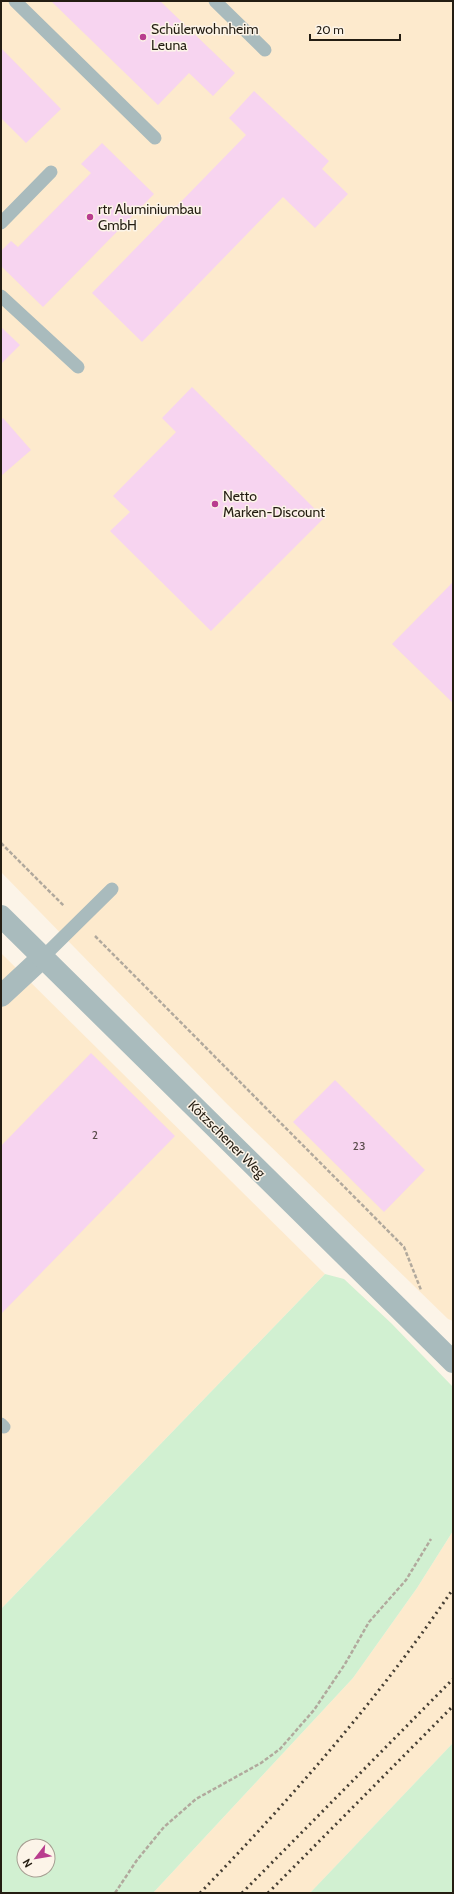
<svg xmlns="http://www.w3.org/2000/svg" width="454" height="1894" viewBox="0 0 454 1894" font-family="Cabin,sans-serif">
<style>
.built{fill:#fdeacd}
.green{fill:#d1f0d1;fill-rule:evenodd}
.building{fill:#f7d4f0}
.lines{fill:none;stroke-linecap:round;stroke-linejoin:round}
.path{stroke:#b1a99d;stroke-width:2.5;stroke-dasharray:4 2;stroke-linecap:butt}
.service{stroke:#a9bbbd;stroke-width:13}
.minor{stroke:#a9bbbd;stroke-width:22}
.tertiary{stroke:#a9bbbd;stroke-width:22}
.rail{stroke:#453e33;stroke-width:3;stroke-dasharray:2 4;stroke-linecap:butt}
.poi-dot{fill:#b93d8e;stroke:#fcf4e8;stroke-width:1.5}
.labels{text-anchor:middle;stroke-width:3;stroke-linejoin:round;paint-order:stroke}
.number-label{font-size:12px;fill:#594b4a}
.poi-label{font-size:14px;fill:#241d12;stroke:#fcf4e8;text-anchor:start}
.street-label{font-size:14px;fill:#241d12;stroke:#fcf4e8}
</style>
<rect width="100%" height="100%" fill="#fcf4e8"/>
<g class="built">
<polygon points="1,1 453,1 453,1321 448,1319 226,1103 1,872"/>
<polygon points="1,953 325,1274 1,1609"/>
<polygon points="453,1531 453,1743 310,1893 153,1893 353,1678 417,1588"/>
</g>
<g class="green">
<path d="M325,1274L344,1279L391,1323L453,1387V1531L417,1588L353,1678L153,1893H1V1609ZM24,1846H48V1870H24Z"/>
<polygon points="453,1743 453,1893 310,1893"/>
</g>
<g class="building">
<polygon points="51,1 160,1 235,73 213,96 189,73 158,105"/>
<polygon points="1,48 61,109 26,143 1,118"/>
<polygon points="254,91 329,161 322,169 348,194 315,228 283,197 142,342 92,293 246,135 229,118"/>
<polygon points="102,143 154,194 43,307 1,266 1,251 11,241 18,247 91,173 81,164"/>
<polygon points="1,327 20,345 1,364"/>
<polygon points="192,387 324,518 211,631 110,531 130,512 113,496 176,432 162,418"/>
<polygon points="3,418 31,450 1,476 1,420"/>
<polygon points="453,582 453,703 392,644"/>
<polygon points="91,1053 175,1136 1,1314 1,1146"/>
<polygon points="335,1080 425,1170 384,1212 293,1122"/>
</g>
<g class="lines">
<g class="path">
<polyline points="1,843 64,906"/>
<polyline points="95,936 404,1247 421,1290"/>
<polyline points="115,1893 137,1860 164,1827 196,1799 261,1763 280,1749 314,1710 345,1664 369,1622 406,1580 431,1539"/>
</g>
<g class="service">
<polyline points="15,1 155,138"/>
<polyline points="215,1 265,50"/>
<polyline points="1,223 51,172"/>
<polyline points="1,296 78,367"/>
<polyline points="43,957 112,889"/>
<polyline points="1,1424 4,1427"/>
</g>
<polyline class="minor" points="1,996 43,957"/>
<polyline class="tertiary" points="1,916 453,1362"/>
<g class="rail">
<path d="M200,1893C292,1798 379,1698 453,1589"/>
<polyline points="242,1893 453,1679"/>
<polyline points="268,1893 453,1706"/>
</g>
</g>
<g class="poi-dot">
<circle cx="143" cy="37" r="4"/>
<circle cx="90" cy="217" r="4"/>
<circle cx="215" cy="504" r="4"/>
</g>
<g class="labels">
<g class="number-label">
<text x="95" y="1139">2</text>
<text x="359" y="1150">23</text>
</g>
<g class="poi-label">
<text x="151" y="34">Schülerwohnheim<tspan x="151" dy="16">Leuna</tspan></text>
<text x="98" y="214">rtr Aluminiumbau<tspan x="98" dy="16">GmbH</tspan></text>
<text x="223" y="501">Netto<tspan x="223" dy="16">Marken-Discount</tspan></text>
</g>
<g class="street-label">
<text transform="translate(227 1139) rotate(45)" y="5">Kötzschener Weg</text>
</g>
</g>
<rect width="454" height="1894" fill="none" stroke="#241d12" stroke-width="4"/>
<g transform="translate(36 1858) rotate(239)"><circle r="19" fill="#fcf4e8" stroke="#a69e92"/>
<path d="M0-3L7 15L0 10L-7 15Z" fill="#b93d8e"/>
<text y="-6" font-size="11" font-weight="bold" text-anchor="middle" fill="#241d12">N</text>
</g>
<path d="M310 34v6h90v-6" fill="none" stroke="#241d12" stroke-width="2"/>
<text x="316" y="34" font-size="12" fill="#241d12" stroke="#fcf4e8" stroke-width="3" paint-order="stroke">20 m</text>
</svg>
